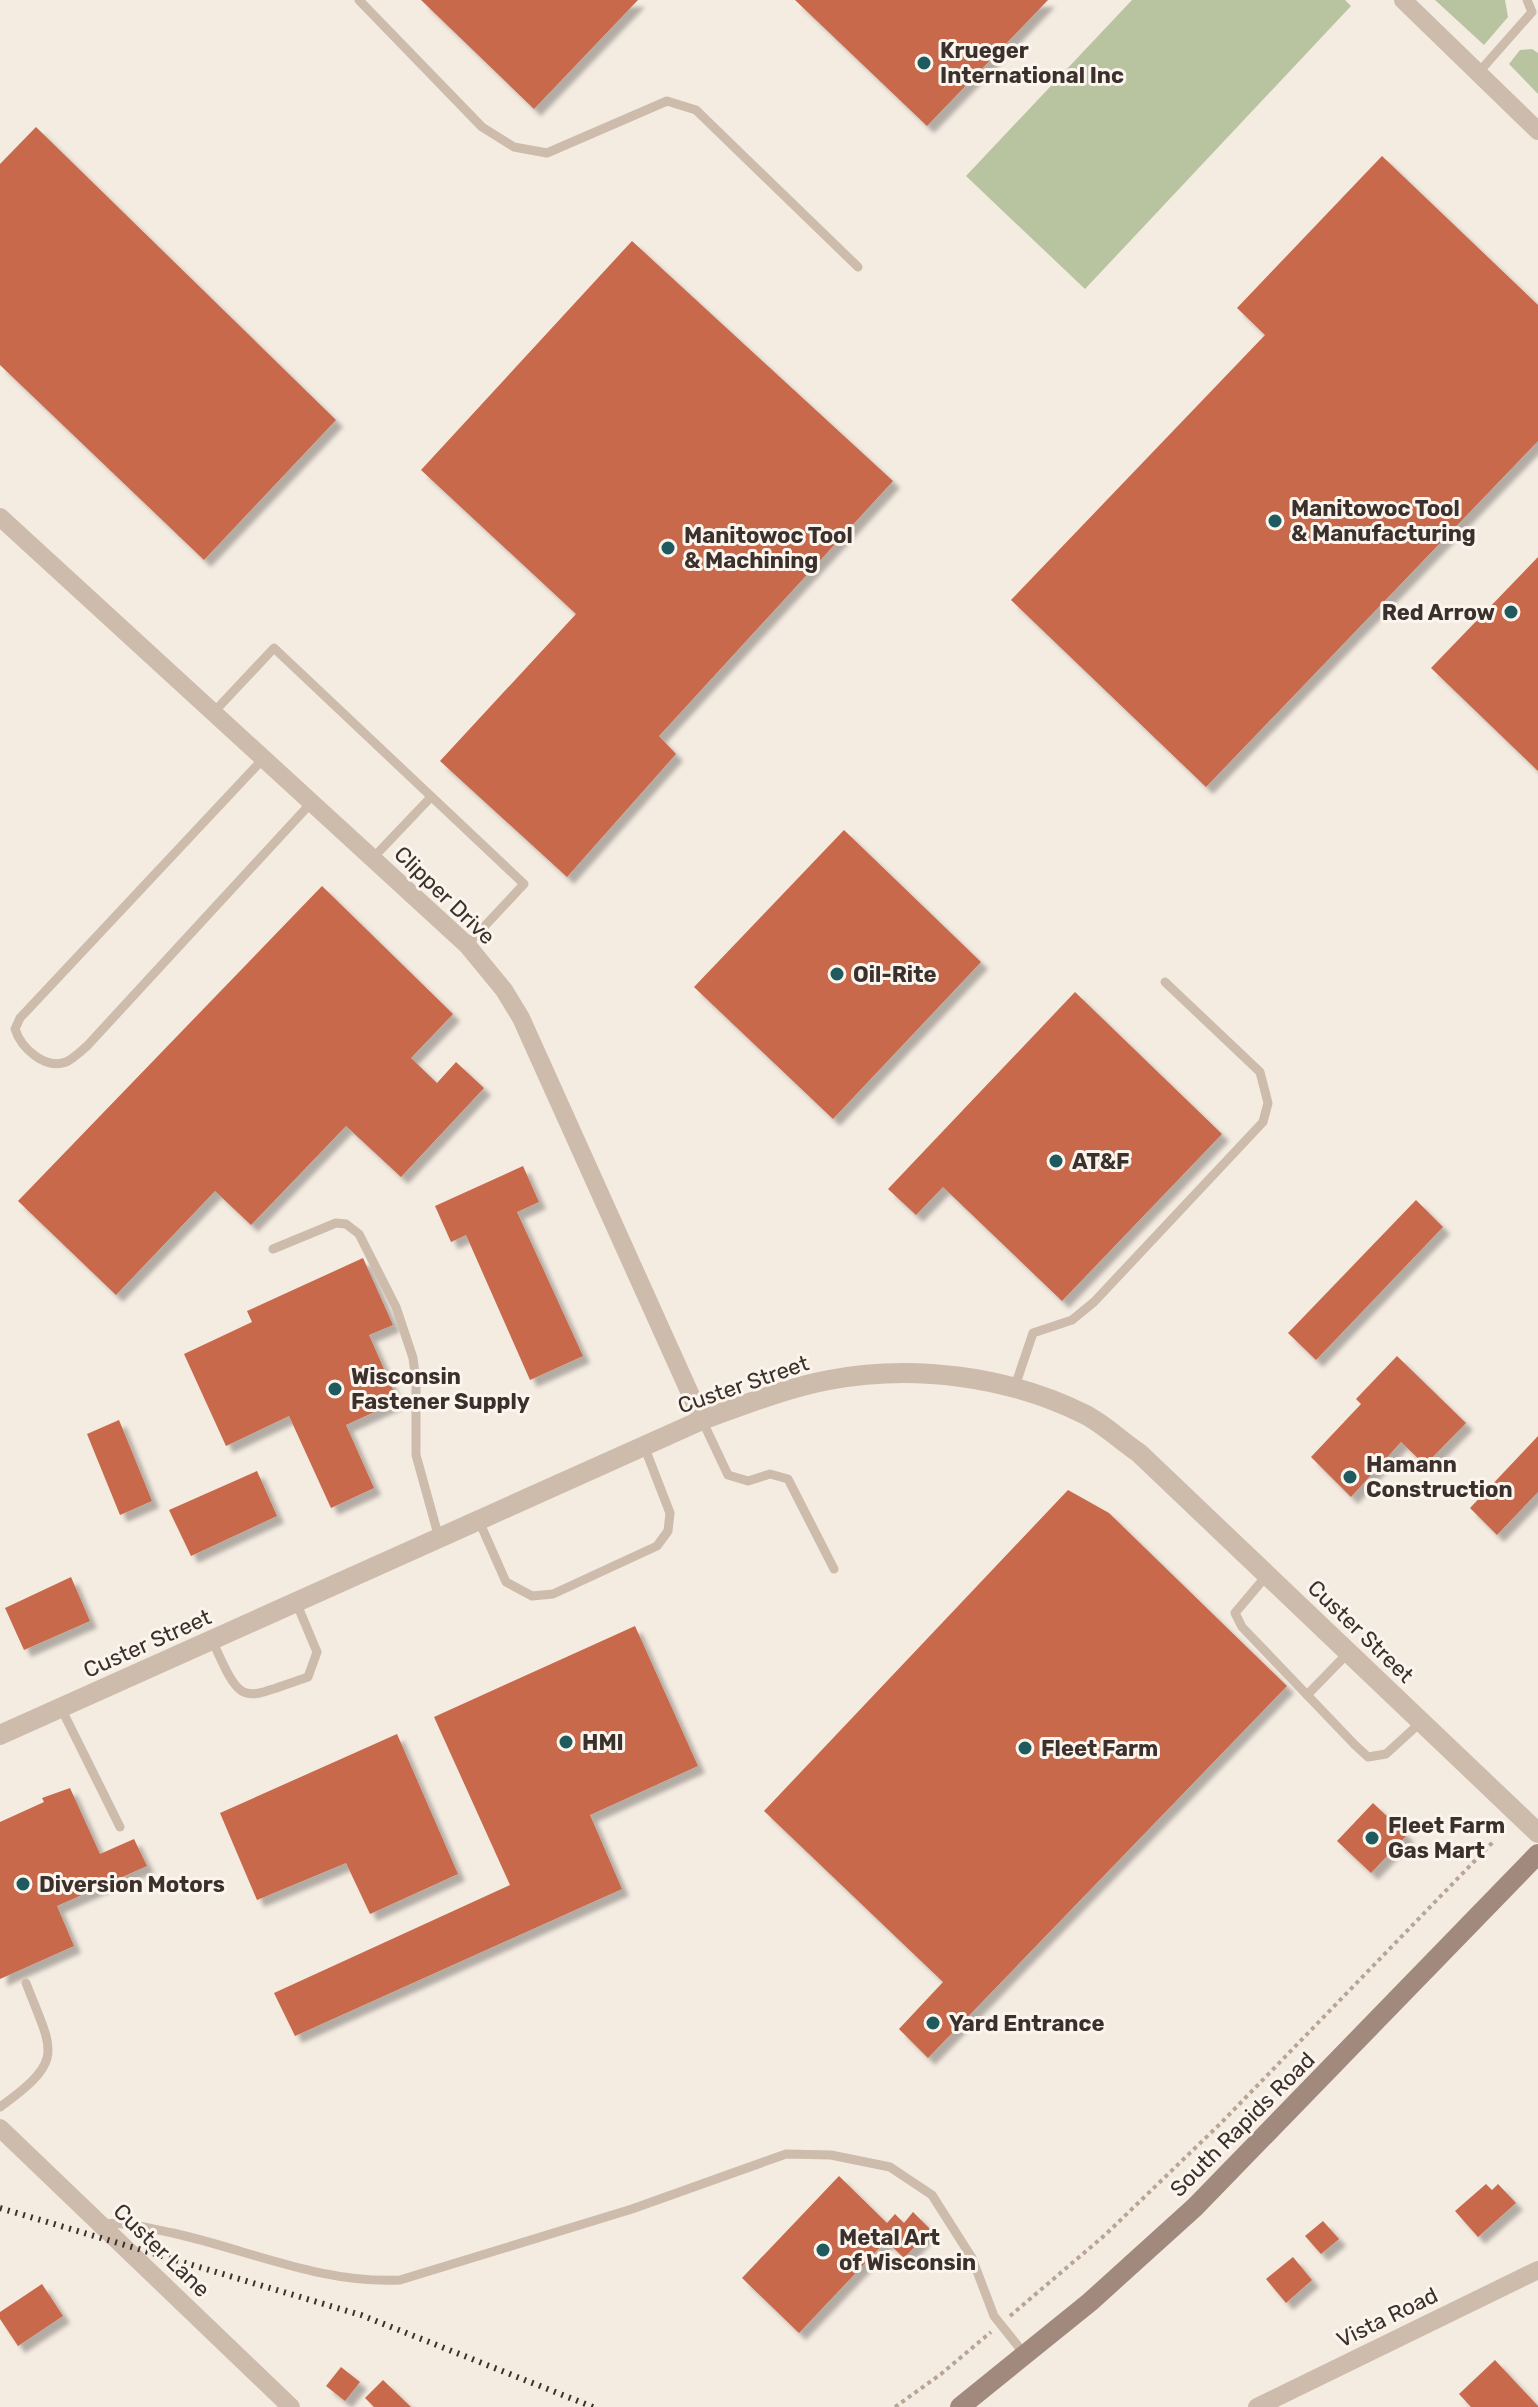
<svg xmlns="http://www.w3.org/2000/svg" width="1538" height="2407" viewBox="0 0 1538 2407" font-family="Rubik,sans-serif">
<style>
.green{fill:#b8c4a0}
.building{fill:#c8694b;filter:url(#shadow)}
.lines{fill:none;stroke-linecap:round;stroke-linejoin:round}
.path{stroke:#b9a596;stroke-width:4;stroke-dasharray:4 4;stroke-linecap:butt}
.service{stroke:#cdbbac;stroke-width:9}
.minor{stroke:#cdbbac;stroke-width:18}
.tertiary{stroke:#cdbbac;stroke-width:20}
.secondary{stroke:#a18a7d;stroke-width:20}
.rail{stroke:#3b302b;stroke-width:6;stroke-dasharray:2 6;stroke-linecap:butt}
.poi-dot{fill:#1f5a5e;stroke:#fbf5ee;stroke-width:3}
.labels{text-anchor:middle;stroke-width:6;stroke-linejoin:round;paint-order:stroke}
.poi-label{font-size:22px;font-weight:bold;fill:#3b302b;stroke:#fbf5ee;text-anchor:start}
.street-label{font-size:22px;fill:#3b302b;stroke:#fbf5ee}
</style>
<defs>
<filter id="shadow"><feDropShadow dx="7" dy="7" stdDeviation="2" flood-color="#0004"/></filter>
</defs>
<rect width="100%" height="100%" fill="#f4ebe1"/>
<g class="green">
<polygon points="1132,0 1345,0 1351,6 1085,289 966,176"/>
<polygon points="1435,0 1505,0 1508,17 1484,45"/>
<polygon points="1532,49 1538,53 1538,94 1509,64 1520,50"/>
</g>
<g class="building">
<polygon points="421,0 638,0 534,109"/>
<polygon points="795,0 1048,0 927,126"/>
<polygon points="36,127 336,420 204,560 0,365 0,164"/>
<polygon points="1382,156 1538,305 1538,441 1206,787 1011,600 1265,335 1237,308"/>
<polygon points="632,241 893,481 659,736 676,754 567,877 440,761 576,614 421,470"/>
<polygon points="1538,557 1538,771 1431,668"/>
<polygon points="844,830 981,962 833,1119 694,987"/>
<polygon points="322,886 453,1014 411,1058 437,1083 456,1062 484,1088 401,1177 346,1126 251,1225 215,1191 116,1295 18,1201"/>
<polygon points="1075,992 1222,1134 1062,1301 943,1187 916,1215 888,1189"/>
<polygon points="523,1166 539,1202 517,1212 583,1356 530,1380 466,1235 451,1242 435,1206"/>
<polygon points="1416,1200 1443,1227 1316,1360 1288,1333"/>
<polygon points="363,1258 393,1325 369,1335 398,1401 346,1425 374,1488 331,1508 289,1416 226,1446 184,1354 252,1322 247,1311"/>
<polygon points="1397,1356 1466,1423 1425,1465 1401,1442 1351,1497 1311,1457 1361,1404 1356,1399"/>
<polygon points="119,1420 152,1501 120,1515 87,1434"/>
<polygon points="1538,1436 1538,1492 1497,1535 1470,1508"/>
<polygon points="257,1471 277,1516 191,1556 169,1510"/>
<polygon points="1068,1490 1109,1513 1287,1686 928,2058 899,2029 943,1982 764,1811"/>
<polygon points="71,1577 90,1621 24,1650 5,1608"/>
<polygon points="635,1626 698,1766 590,1815 622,1889 295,2036 274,1993 510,1885 434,1717"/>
<polygon points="397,1734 458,1874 370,1914 346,1863 257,1900 220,1813"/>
<polygon points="70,1788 100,1854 134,1839 147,1866 57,1906 74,1946 0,1979 0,1822 44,1802 42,1798"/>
<polygon points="1373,1803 1407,1835 1371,1873 1337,1841"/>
<polygon points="839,2176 887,2223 895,2214 904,2223 913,2212 931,2230 904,2258 886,2241 799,2333 742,2278"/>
<polygon points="1486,2184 1492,2190 1498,2184 1516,2203 1478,2237 1455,2211"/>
<polygon points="1323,2221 1339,2239 1321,2254 1305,2236"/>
<polygon points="1293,2257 1312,2280 1286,2303 1266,2279"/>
<polygon points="42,2284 63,2316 18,2346 0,2319 0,2312"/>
<polygon points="1495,2360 1538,2406 1538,2407 1471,2407 1459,2394"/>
<polygon points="341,2367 360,2382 345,2401 326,2386"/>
<polygon points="383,2380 411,2407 374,2407 365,2398"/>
</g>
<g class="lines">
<g class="path">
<polyline points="1010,2316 1105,2235 1221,2123 1494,1841"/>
<polyline points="895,2407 941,2374 991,2332"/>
</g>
<g class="service">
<polyline points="359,0 482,127 514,147 547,153 667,101 696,110 858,267"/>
<polyline points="1479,72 1532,12 1527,0"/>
<polyline points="213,713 274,648 524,884 467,945"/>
<path d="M263,759L20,1018L15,1029C21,1048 45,1070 66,1062C73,1059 81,1051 87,1046L311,803"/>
<polyline points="372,859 431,797"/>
<polyline points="273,1249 336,1223 346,1224 359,1234 396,1307 413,1358 416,1382 416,1455 439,1538"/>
<polyline points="1014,1389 1033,1333 1072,1320 1094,1302 1263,1122 1268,1103 1260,1072 1165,982"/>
<polyline points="702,1420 728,1475 748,1481 770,1474 788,1479 834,1569"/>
<polyline points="479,1521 506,1582 532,1596 553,1594 657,1546 668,1531 670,1513 644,1446"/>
<polyline points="1267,1575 1235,1613 1242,1627 1355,1745 1368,1757 1386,1754 1421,1722"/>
<path d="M212,1640C243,1709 240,1700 308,1677L317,1652L296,1602"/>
<polyline points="1307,1695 1348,1653"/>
<polyline points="61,1708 120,1827"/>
<path d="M0,2107C66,2059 53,2053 26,1983"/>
<path d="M101,2224C126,2222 148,2228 173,2233C249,2250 321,2284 400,2280L632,2209L786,2154L831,2155L890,2167L932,2195L972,2258L994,2316L1026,2356"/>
</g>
<g class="minor">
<polyline points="1403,0 1538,131"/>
<polyline points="0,517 467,945 504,990 521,1018 702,1420"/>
<polyline points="0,2128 291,2407"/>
<polyline points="1257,2407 1538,2270"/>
</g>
<path class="tertiary" d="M0,1735L702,1420C744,1405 786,1388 829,1380C914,1364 1007,1376 1084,1414C1104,1424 1121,1441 1139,1453L1538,1833"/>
<polyline class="secondary" points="960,2407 1090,2302 1195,2207 1538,1854"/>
<polyline class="rail" points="0,2208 361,2315 593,2407"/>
</g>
<g class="poi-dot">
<circle cx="924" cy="63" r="8"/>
<circle cx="1275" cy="521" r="8"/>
<circle cx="668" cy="548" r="8"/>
<circle cx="1511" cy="612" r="8"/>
<circle cx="837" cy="974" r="8"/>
<circle cx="1056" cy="1161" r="8"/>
<circle cx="335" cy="1389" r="8"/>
<circle cx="1350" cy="1477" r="8"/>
<circle cx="566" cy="1742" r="8"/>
<circle cx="1025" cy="1748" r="8"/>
<circle cx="1372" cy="1838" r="8"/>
<circle cx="23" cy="1884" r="8"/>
<circle cx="933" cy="2023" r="8"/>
<circle cx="823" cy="2250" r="8"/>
</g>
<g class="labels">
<g class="poi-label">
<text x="940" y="58">Krueger<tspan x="940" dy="25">International Inc</tspan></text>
<text x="1291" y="516">Manitowoc Tool<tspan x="1291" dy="25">&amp; Manufacturing</tspan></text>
<text x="684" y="543">Manitowoc Tool<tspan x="684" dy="25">&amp; Machining</tspan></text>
<text x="1495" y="620" text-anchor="end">Red Arrow</text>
<text x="853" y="982">Oil-Rite</text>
<text x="1072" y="1169">AT&amp;F</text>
<text x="351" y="1384">Wisconsin<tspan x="351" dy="25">Fastener Supply</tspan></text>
<text x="1366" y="1472">Hamann<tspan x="1366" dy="25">Construction</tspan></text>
<text x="582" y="1750">HMI</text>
<text x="1041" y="1756">Fleet Farm</text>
<text x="1388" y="1833">Fleet Farm<tspan x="1388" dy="25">Gas Mart</tspan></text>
<text x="39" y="1892">Diversion Motors</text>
<text x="949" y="2031">Yard Entrance</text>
<text x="839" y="2245">Metal Art<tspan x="839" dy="25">of Wisconsin</tspan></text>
</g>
<g class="street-label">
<text transform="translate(445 895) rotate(44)" y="8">Clipper Drive</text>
<text transform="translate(743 1384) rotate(-19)" y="8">Custer Street</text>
<text transform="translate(1361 1631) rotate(44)" y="8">Custer Street</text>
<text transform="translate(147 1643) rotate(-24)" y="8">Custer Street</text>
<text transform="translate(1242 2124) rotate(-45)" y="8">South Rapids Road</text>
<text transform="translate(162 2250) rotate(44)" y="8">Custer Lane</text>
<text transform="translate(1387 2317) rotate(-26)" y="8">Vista Road</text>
</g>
</g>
</svg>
